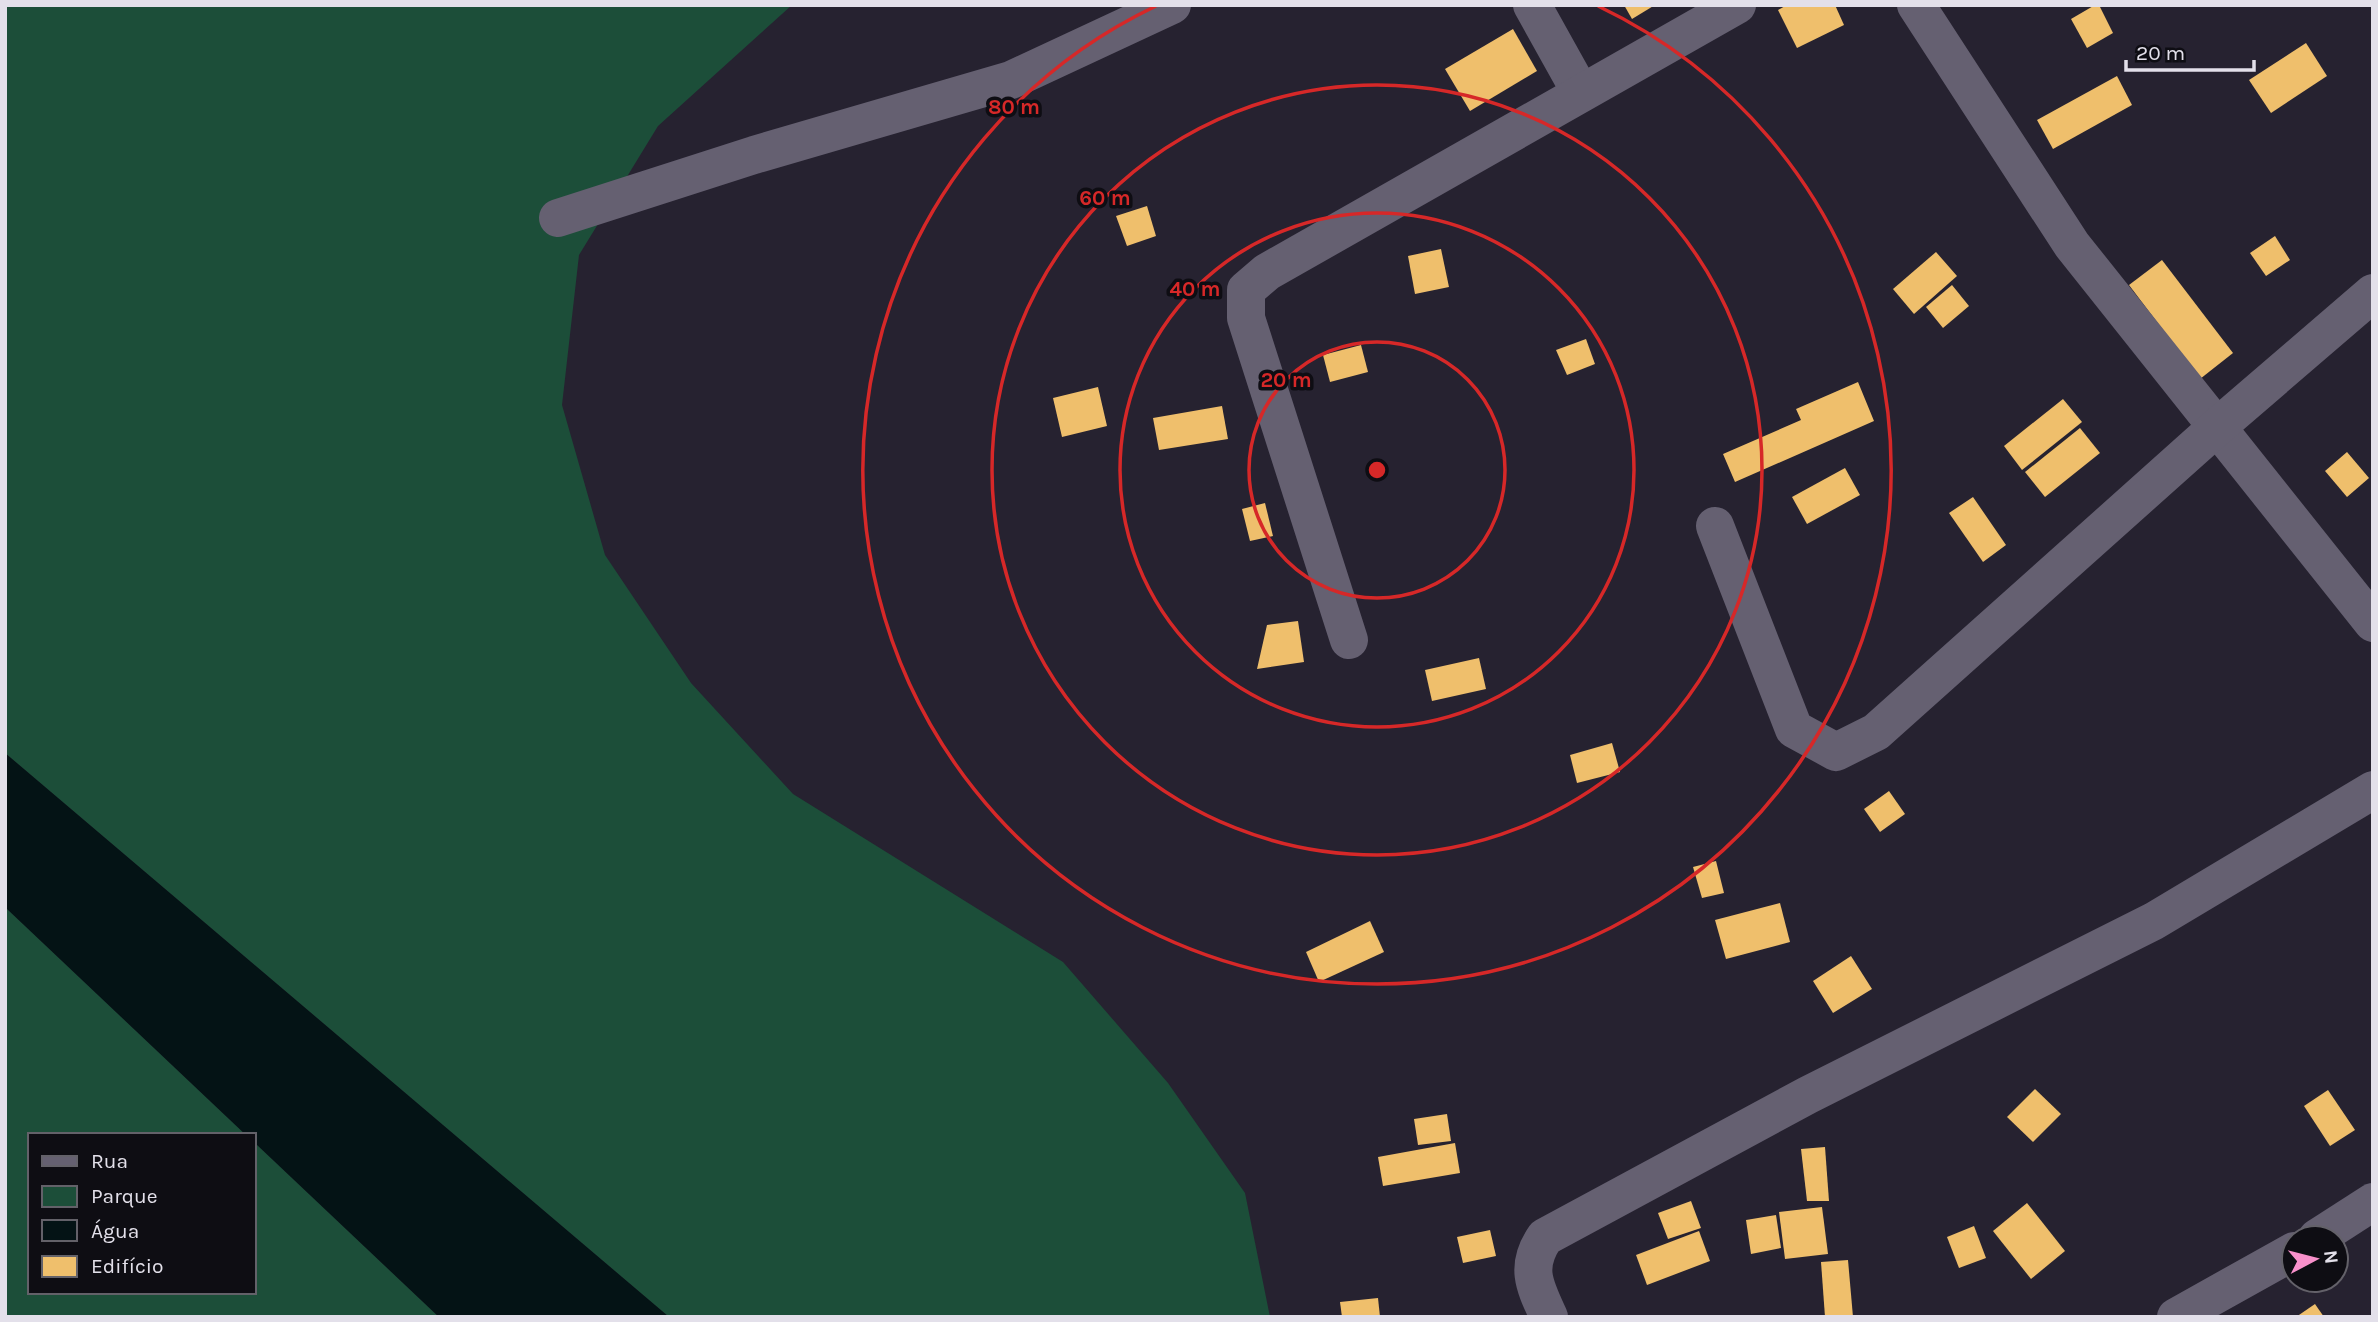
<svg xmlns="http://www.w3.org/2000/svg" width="2378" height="1322" viewBox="0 0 2378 1322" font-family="Karla,sans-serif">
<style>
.green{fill:#1c4e39}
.water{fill:#041315}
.building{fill:#efbf6c}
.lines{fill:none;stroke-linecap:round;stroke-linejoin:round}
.street{stroke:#656071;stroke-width:38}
.ring{fill:none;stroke:#d62828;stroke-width:3.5}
.centre{fill:#d62828;stroke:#0e0d13;stroke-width:3.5}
.ring-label{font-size:21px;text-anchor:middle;font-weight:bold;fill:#d62828;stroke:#0e0d13;stroke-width:7;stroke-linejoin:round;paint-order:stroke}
</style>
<rect width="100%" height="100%" fill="#262230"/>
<g class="green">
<polygon points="5,5 792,5 658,126 579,255 562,405 605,555 691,683 793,794 1063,962 1168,1083 1245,1193 1270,1317 669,1317 5,753"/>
<polygon points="5,907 246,1135 30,1135 30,1292 254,1292 254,1142 439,1317 5,1317"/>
</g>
<polygon class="water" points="5,753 669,1317 439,1317 254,1142 254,1135 246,1135 5,907"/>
<g class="building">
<polygon points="1624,5 1655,5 1632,19"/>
<polygon points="1787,5 1835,5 1844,25 1797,48 1778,10"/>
<polygon points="2095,5 2099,5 2113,33 2087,48 2071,19"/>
<polygon points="1513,29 1537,71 1470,111 1445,69"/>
<polygon points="2306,43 2327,76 2271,113 2249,80"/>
<polygon points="2117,76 2132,105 2053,149 2037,120"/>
<polygon points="1147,206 1156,236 1127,246 1116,216"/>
<polygon points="2275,236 2290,260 2266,276 2250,253"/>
<polygon points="1441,249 1449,287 1415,294 1408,256"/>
<polygon points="1936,252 1957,276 1914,314 1893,289"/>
<polygon points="2162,260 2233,353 2200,379 2129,285"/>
<polygon points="1952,285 1969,306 1943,328 1926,307"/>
<polygon points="1586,339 1595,364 1567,375 1556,350"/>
<polygon points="1361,345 1368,372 1330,382 1323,355"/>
<polygon points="1858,382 1874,421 1735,482 1723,454 1801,420 1796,409"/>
<polygon points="1098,387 1107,426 1062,437 1053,398"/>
<polygon points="2063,399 2082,422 2022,470 2004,446"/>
<polygon points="1222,406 1228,439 1159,450 1153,418"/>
<polygon points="2080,428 2100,453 2045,497 2025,472"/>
<polygon points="2347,452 2369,478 2347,497 2325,471"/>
<polygon points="1845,468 1860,495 1807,524 1792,497"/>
<polygon points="1973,497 2006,545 1983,562 1949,513"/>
<polygon points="1265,503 1273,536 1250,541 1242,509"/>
<polygon points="1298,621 1304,662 1257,669 1267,625"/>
<polygon points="1479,658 1486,689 1432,701 1425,670"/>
<polygon points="1612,743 1620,772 1577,783 1570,755"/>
<polygon points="1889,791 1905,814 1880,832 1864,809"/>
<polygon points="1716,861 1724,893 1702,898 1693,867"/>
<polygon points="1780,903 1790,942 1726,959 1715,920"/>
<polygon points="1370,921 1384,952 1319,982 1306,952"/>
<polygon points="1851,956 1872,989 1833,1013 1813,981"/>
<polygon points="2035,1089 2061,1114 2033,1142 2007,1117"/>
<polygon points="2328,1090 2355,1130 2330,1146 2304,1106"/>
<polygon points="1447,1114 1451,1141 1418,1145 1414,1119"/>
<polygon points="1455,1143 1460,1173 1383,1186 1378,1157"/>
<polygon points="1825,1147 1829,1201 1807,1201 1801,1149"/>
<polygon points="1691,1201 1701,1228 1668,1239 1658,1213"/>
<polygon points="2027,1203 2065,1251 2031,1279 1993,1231"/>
<polygon points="1822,1207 1828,1254 1785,1259 1779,1212"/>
<polygon points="1776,1215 1781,1248 1751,1254 1746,1220"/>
<polygon points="1974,1226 1986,1258 1959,1268 1947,1237"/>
<polygon points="1490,1230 1496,1256 1463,1263 1457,1237"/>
<polygon points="1699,1231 1710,1261 1647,1285 1636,1255"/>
<polygon points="1848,1260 1853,1317 1825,1317 1821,1262"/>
<polygon points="1378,1298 1380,1317 1342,1317 1340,1302"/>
<polygon points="2315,1304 2324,1317 2296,1317"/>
</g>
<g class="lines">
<g class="street">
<polyline points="1532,5 1581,93"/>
<polyline points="1916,5 2072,245 2373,623"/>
<polyline points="558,218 754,155 1011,80 1172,5"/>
<polyline points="1715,526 1794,729 1836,752 1876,732 2216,428 2373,293"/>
<polyline points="1349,640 1246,318 1246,290 1267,272 1737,5"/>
<polyline points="2317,1238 2373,1202"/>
<path d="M1549,1317C1535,1287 1524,1267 1545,1237L1808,1095L2154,921L2373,790"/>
<polyline points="2176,1317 2294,1251"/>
</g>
</g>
<g class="ring">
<circle cx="1377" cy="470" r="128"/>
<circle cx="1377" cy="470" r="257"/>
<circle cx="1377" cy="470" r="385"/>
<path d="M1598 6A514 514 0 1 1 1156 6"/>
</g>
<circle cx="1377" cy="470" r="10" class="centre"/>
<g class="ring-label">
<text x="1014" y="114">80 m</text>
<text x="1105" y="205">60 m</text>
<text x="1195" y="296">40 m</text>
<text x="1286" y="387">20 m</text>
</g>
<rect width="2378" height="1322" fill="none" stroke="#e3e0ea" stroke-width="14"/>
<rect x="28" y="1133" width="228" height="161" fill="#0e0d13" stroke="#636169" stroke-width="2"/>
<rect x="42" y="1156" width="35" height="10" fill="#656071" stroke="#636169" stroke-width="2"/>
<text x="91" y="1168" font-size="21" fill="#e3e0ea">Rua</text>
<rect x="42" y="1186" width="35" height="21" fill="#1c4e39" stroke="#636169" stroke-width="2"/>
<text x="91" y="1203" font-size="21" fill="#e3e0ea">Parque</text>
<rect x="42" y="1220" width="35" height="21" fill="#041315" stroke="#636169" stroke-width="2"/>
<text x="91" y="1238" font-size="21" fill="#e3e0ea">Água</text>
<rect x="42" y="1256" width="35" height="21" fill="#efbf6c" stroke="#636169" stroke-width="2"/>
<text x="91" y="1273" font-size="21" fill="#e3e0ea">Edifício</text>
<g transform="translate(2315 1259) rotate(83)"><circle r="33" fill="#0e0d13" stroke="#636169" stroke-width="2"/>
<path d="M0-5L12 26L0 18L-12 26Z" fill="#f890cb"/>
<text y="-10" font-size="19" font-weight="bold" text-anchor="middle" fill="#e3e0ea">N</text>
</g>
<path d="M2126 60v10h128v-10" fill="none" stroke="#e3e0ea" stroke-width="3.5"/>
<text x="2136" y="60" font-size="21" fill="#e3e0ea" stroke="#0e0d13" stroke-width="5" paint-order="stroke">20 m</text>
</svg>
